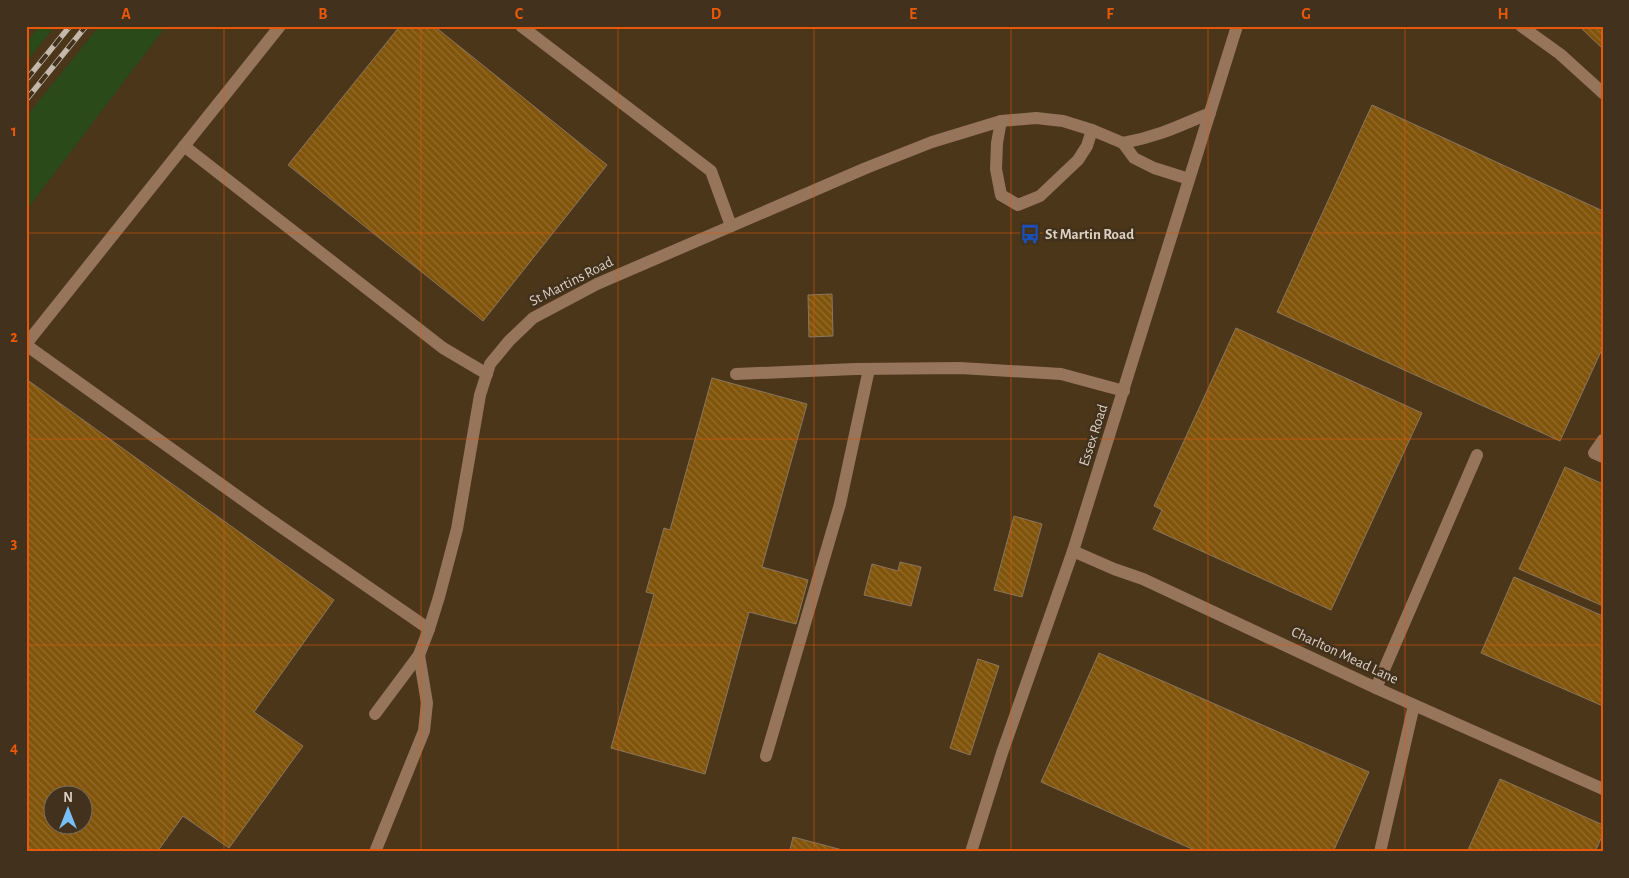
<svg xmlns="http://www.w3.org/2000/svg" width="1629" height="878" viewBox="0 0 1629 878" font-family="'Alegreya Sans',sans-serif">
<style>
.built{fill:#4b361a;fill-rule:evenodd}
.grass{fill:#2a4a19}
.building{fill:url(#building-back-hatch);stroke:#8a765f;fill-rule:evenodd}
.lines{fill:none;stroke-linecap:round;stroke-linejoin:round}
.minor{stroke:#96755b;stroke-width:12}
.rail-casing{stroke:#c4b8aa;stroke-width:5.5}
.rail{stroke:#42311c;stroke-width:4;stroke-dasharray:11;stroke-linecap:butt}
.grid{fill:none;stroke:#e8590c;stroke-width:1;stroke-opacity:0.55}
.labels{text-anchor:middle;stroke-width:5;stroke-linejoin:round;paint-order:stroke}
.poi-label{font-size:15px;font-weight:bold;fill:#dbd0c3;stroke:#42311c;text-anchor:start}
.street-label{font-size:15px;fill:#dbd0c3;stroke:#42311c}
.neatline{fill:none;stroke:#e8590c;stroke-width:2}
.grid-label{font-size:16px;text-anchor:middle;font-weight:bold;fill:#e8590c}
</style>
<defs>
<pattern id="building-back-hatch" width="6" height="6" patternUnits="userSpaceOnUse" patternTransform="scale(1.25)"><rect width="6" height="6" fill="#81540b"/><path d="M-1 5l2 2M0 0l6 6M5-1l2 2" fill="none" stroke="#926c2d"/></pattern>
</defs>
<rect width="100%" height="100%" fill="#42311c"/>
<g class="built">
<polygon points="26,26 39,26 26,43"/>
<polygon points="55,26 99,26 26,117 26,62"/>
<path d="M166,26H1603V852H26V211ZM52,796H82V826H52Z"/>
</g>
<g class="grass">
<polygon points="39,26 55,26 26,62 26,43"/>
<polygon points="99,26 166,26 26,211 26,117"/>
</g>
<g class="building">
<polygon points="400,26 434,26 607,165 483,321 288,165"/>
<polygon points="1579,26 1603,26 1603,49"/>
<polygon points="1372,105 1603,211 1603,347 1560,441 1277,312"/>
<polygon points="832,294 833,336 809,337 808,295"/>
<polygon points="1236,328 1422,413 1331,610 1153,529 1162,510 1154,506"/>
<polygon points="712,378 807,404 762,567 808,580 796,624 749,612 705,774 611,748 654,594 646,592 664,528 670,530"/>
<path d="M26,379L334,600L254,712L303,746L229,848L183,816L157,852H26ZM52,796H82V826H52Z"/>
<polygon points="1565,467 1603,484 1603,606 1519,569"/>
<polygon points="1014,516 1042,524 1022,597 994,590"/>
<polygon points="900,562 921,567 911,606 864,595 872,564 898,571"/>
<polygon points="1514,577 1603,616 1603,706 1481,653"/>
<polygon points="1099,653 1369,772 1333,852 1199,852 1041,782"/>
<polygon points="978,659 999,666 970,755 950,748"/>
<polygon points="1500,779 1603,825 1603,834 1595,852 1467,852"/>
<polygon points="793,837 850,852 796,852 790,850"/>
</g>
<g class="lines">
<g class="minor">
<polyline points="521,26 711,171 731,226"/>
<polyline points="1521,26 1560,54 1603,93"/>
<polyline points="1001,121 997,143 996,169 1001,195 1018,205 1040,196 1078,160 1087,146 1092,130"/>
<path d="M1123,143C1157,137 1179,126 1210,113"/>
<polyline points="184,146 443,348 487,374"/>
<polyline points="26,344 280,26"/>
<polyline points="26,345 271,520 429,629"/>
<polyline points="736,374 855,369 960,368 1061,374 1124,391"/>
<polyline points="1603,440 1594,453 1603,457"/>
<polyline points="1073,551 1114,569 1143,579 1376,688 1603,789"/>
<polyline points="1376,688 1477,455"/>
<polyline points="375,714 419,655 429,629 439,597 457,529 480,395 490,364 509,341 533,318 597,284 866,168 932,142 1001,121 1036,118 1063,121 1092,130 1123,143 1134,158 1154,168 1189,179"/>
<polyline points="766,756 840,504 869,369"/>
<polyline points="375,852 424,731 427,703 419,655"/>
<polyline points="971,852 1002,753 1073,551 1237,26"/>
<polyline points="1380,852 1414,705"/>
</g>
<defs>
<g id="rail">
<polyline points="26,80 70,26"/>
<polyline points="26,100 86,26"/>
</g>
</defs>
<use href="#rail" class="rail-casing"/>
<use href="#rail" class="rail"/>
</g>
<path class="grid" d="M224,26V852M421,26V852M618,26V852M814,26V852M1011,26V852M1208,26V852M1405,26V852M26,233H1603M26,439H1603M26,645H1603"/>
<defs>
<symbol id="bus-bare" viewBox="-9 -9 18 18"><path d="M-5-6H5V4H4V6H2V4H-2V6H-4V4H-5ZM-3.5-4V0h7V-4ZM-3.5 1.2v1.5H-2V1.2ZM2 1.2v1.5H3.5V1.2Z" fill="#1a4fb4" stroke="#42311c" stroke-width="2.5" paint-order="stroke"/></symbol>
</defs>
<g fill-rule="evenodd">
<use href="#bus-bare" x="1016" y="220" width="28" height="28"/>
</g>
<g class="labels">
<g class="poi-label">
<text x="1045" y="239">St Martin Road</text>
</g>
<g class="street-label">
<text transform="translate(571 281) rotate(-27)" y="5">St Martins Road</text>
<text transform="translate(1093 435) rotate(-72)" y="5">Essex Road</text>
<text transform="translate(1345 655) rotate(25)" y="5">Charlton Mead Lane</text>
</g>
</g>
<rect width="1629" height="878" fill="none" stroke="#42311c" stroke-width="55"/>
<g transform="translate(68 810)"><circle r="24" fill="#42311c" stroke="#7f715f"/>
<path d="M0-4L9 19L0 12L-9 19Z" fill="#79bff8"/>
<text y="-8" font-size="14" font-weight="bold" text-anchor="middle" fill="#dbd0c3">N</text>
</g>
<rect x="28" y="28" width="1574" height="822" class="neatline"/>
<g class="grid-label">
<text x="126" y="19">A</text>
<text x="323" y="19">B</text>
<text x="519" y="19">C</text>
<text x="716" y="19">D</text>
<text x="913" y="19">E</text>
<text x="1110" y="19">F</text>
<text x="1306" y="19">G</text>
<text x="1503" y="19">H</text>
<text x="14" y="136">1</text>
<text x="14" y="342">2</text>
<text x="14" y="548">3</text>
<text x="14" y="753">4</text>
</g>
</svg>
